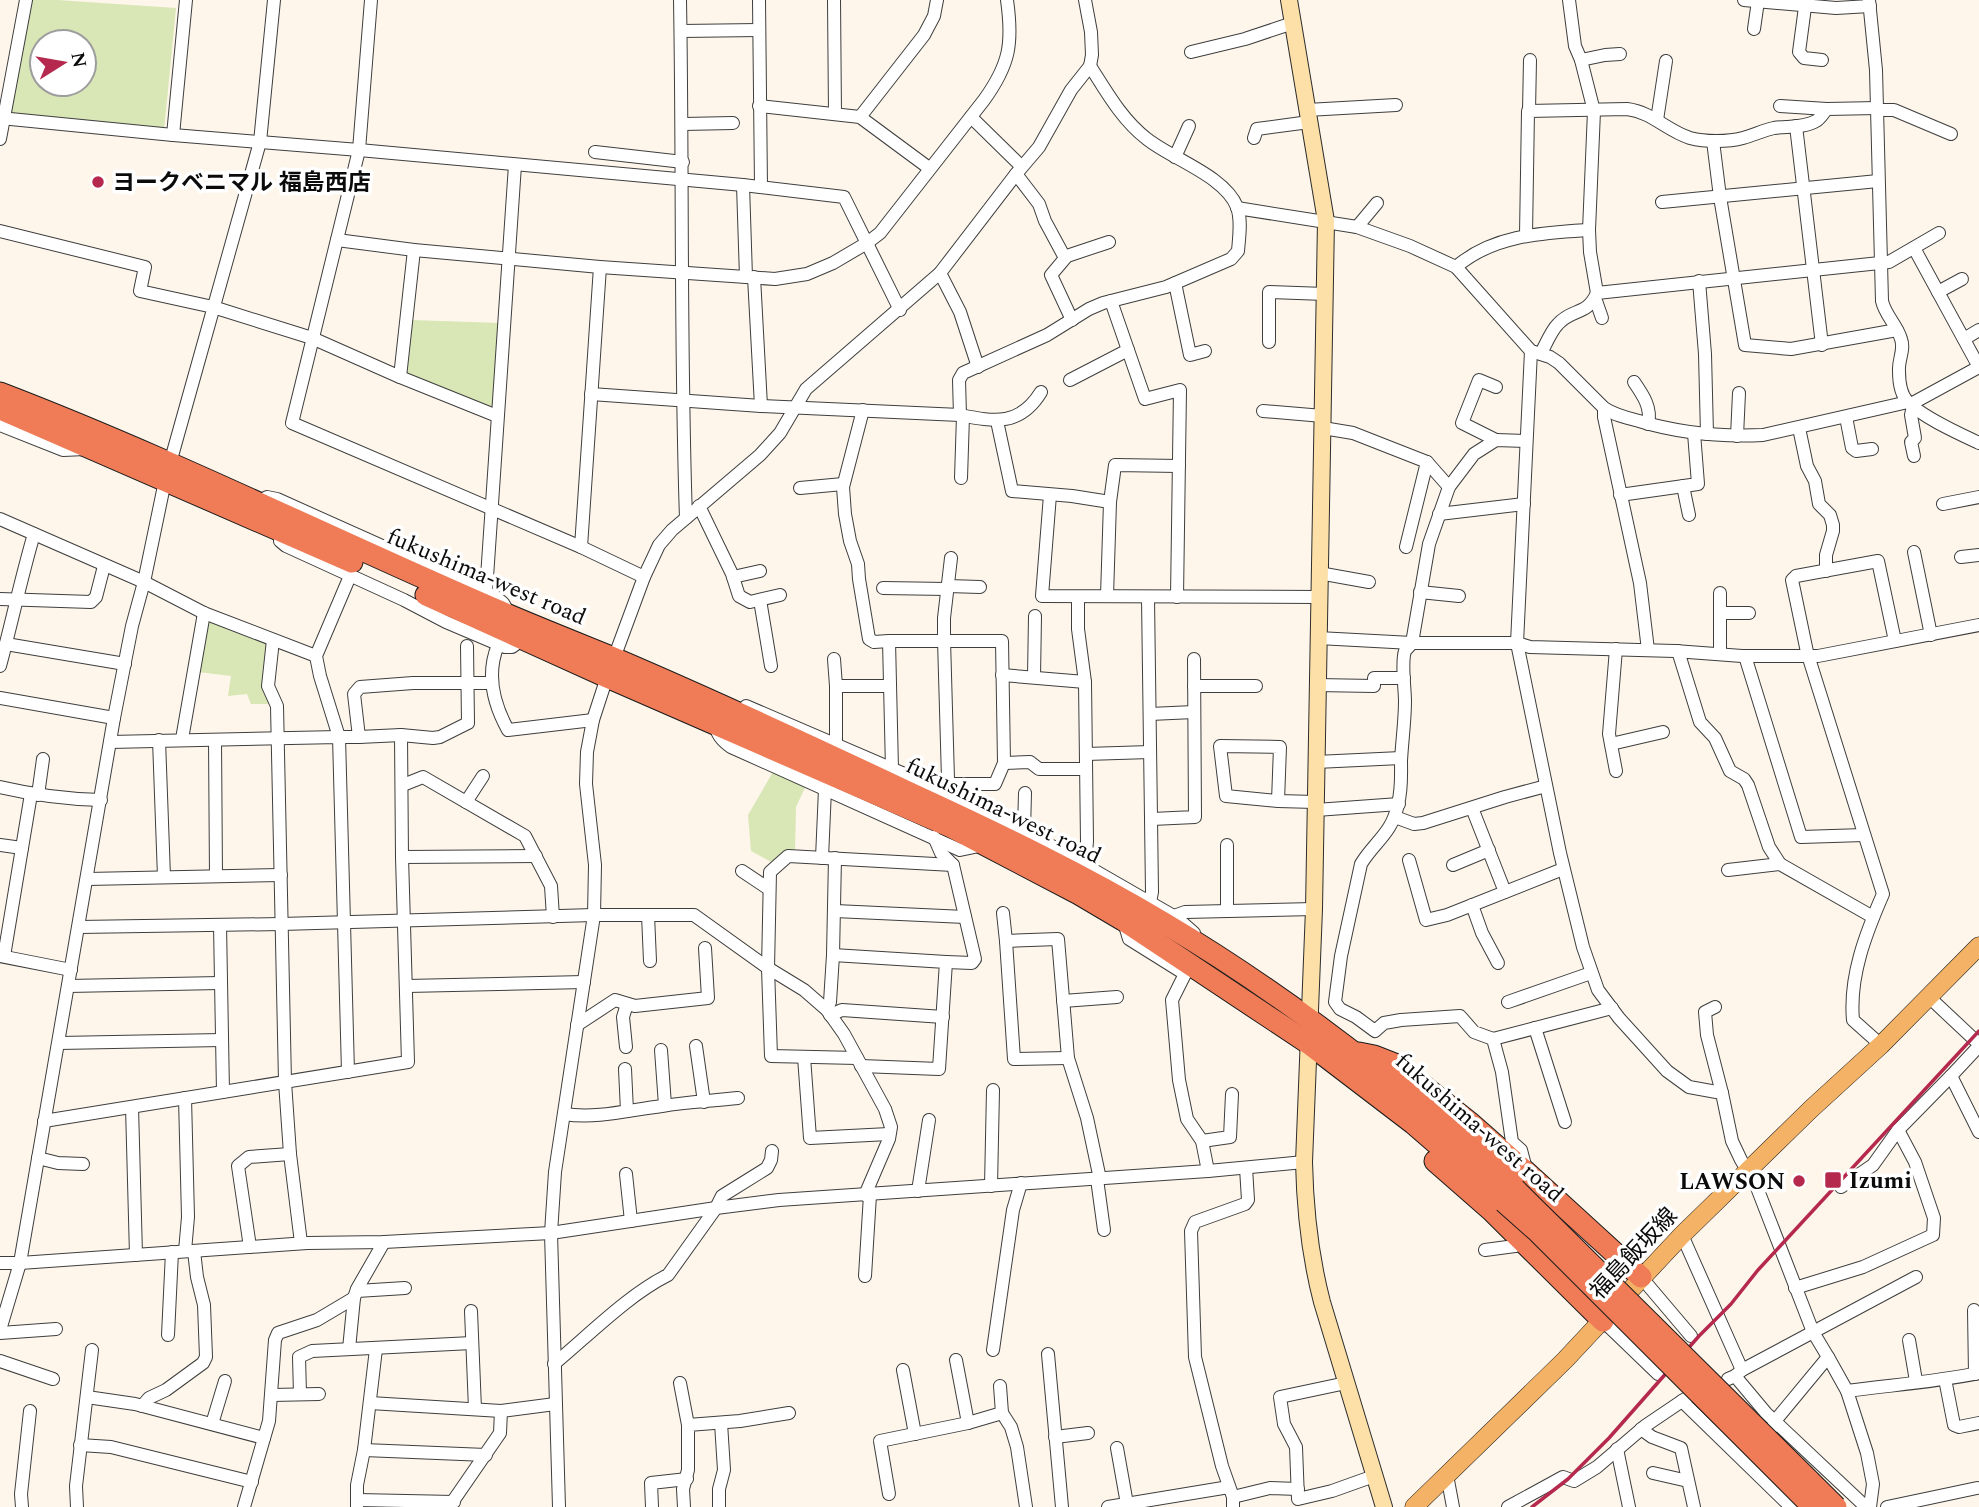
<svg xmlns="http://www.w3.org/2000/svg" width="1979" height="1507" viewBox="0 0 1979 1507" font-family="Spectral,'Noto Sans JP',serif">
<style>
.green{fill:#d9e6b6;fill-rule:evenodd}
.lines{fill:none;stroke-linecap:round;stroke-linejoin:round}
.street-casing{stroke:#3e3e3e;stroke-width:14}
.secondary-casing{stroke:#2d2d2d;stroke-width:18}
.primary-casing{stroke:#1c1c1c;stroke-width:19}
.highway-casing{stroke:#1c1c1c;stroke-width:23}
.street{stroke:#fff;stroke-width:12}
.secondary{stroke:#fce0a7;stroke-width:16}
.primary{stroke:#f3b265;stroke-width:18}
.highway{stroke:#ef7c57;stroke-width:21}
.rail{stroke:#b5294e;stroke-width:3.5}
.highway-bridge-casing{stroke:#1c1c1c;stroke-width:23;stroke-linecap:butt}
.highway-bridge{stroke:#ef7c57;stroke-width:21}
.poi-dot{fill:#b5294e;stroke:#fff;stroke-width:2.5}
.labels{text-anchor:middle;stroke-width:7;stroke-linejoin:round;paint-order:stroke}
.poi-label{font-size:23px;font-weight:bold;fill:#0b0b0b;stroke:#fff;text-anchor:start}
.street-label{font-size:23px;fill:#0b0b0b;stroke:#fff}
</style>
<rect width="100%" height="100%" fill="#fef6ea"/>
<g class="green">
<path d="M27,0H57L176,8L164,131L6,117ZM42,42H84V84H42Z"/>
<polygon points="412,320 500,323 492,411 406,374"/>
<polygon points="207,617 269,642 273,704 251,704 247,694 228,696 231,676 198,672"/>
<polygon points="777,765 809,779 796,807 795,851 786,850 773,863 751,851 748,815"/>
</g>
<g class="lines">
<defs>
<g id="street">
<polyline points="371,0 359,150 292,423 581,547 644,577"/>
<path d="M680,0C683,173 680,346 686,518"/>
<polyline points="759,0 761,187"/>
<polyline points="834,0 835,114"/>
<polyline points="1569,0 1575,46 1581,60 1594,111 1589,230 1590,252 1597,293"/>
<polyline points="1744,0 1836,8 1870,6"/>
<path d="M1869,0L1876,70L1882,301C1885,315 1897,325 1901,339C1905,350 1898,360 1899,371C1899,381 1901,395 1908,402C1922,417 1960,434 1979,443"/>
<polyline points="1805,7 1799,52 1804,58 1822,60"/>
<polyline points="1754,29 1758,1"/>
<polyline points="681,31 759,30"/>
<polyline points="1191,52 1245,39 1293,23"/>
<polyline points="1581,60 1605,55 1620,54"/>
<polyline points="759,106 860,117 929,168"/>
<polyline points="1780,106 1827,109"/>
<polyline points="1307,110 1396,105"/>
<polyline points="1877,110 1894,110 1951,134"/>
<polyline points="1529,111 1530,60"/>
<polyline points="860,117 924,35 934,16 937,0"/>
<polyline points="971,117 1021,166"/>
<polyline points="0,118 173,135 359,150 743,185 844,197 900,310"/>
<polyline points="1657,120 1666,61"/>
<polyline points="683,124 733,123"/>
<polyline points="1796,126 1822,345"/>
<polyline points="173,135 186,0"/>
<polyline points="1254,138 1257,129 1309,122"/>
<polyline points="0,139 26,0"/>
<polyline points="1713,141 1720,197 1745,345 1791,349 1897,330"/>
<polyline points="595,152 683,162"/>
<polyline points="1175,157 1189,126"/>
<polyline points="1016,174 1039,204 1045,221 1065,258"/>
<polyline points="743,185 746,277"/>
<polyline points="1662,202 1878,181"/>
<path d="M1237,208L1357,227L1410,246L1456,267L1531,351L1550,357L1559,363L1604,408C1614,415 1627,418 1639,421C1679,433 1721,437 1763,435L1908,402"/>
<polyline points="1357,227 1377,203"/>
<polyline points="0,231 145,267 140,291 213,307 312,338 400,377 497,416"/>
<path d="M1526,235L1528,111L1627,109C1652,112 1667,131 1690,138C1705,142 1728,142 1743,138C1754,135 1764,130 1774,128C1788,126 1804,128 1816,121C1821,118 1823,113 1827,109L1877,108"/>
<path d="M337,240L414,250L600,267L775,279L807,274L833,263L867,243L880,233L984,100C1010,64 1013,43 1007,0"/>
<polyline points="1914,248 1979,367"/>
<path d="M1456,267C1493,235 1542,233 1589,230"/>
<polyline points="940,273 960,312 978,367"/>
<polyline points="754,277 761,406"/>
<polyline points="1699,281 1705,354 1707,434"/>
<polyline points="1175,283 1190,355 1205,351"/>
<polyline points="1938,292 1962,279"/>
<polyline points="1595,298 1602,318"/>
<polyline points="1111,301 1145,399 1180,390 1177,597"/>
<polyline points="1072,320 1051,275 1067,256 1109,242"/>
<polyline points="1964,339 1979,330"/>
<polyline points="1269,342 1269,292 1325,294"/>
<polyline points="1531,351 1517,643 1560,853 1583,947 1598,990 1619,1018 1667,1071 1689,1087 1722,1093 1732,1141 1741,1160 1756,1185 1813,1332 1828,1357 1775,1421 1773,1427"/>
<path d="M1541,353C1546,344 1551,331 1558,324C1572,308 1587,316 1597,293L1889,262L1939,233"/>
<polyline points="400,377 414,250"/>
<polyline points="1070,380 1128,350"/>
<path d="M1634,382C1643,395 1652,408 1648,424"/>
<polyline points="1496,387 1479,380 1462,423 1496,440"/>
<path d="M591,394L761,406L960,415L959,380L963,373L1047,335L1089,309L1103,303L1166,287L1231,259L1238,251C1239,238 1242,220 1237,207C1225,176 1172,159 1147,139C1122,120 1106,91 1090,66"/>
<polyline points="1911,404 1979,367"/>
<polyline points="1913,406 1911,415 1915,438 1911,442 1914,456"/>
<polyline points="1604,408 1604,417 1640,583 1648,650"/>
<polyline points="863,410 843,487 845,514 850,541 858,564 859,579 869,639 874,642 889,641"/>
<polyline points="1263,411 1323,416"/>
<path d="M960,415C995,422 1020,426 1041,392"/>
<polyline points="1846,417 1852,448 1856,451 1872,449"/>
<polyline points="997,421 1012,491 1072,496 1110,502"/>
<polyline points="0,425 63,450 85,449"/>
<polyline points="1323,428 1353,433 1427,462 1406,547"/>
<polyline points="1799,428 1807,466 1815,481 1819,504 1830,515 1833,525 1833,531 1826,555 1826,571"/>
<polyline points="1737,436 1739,393"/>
<path d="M1526,441L1496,440L1474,454L1449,487L1429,544L1412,643C1410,646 1407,648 1405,651C1401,662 1405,689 1405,701C1405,721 1402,741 1401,761C1401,776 1402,789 1398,804C1392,834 1375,841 1361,864L1341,956L1335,1002L1340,1009L1356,1017L1375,1031L1384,1023L1401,1020L1460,1016L1474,1032L1493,1039L1612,1008"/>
<polyline points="1427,462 1449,487"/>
<polyline points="961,478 963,416"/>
<polyline points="1683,486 1689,515"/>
<polyline points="800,488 843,484"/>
<polyline points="1050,495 1042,596 1318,597"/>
<polyline points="1620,495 1698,484 1694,433"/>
<polyline points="261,500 267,497 277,499 496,597 503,603 508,612"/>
<polyline points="1943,504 1979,497"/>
<polyline points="699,506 732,574 739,596 750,602 780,595"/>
<polyline points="1439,514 1524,504"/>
<polyline points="0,519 144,582 204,613 316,656"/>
<polyline points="282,531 280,541 286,546 404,600 446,622 505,647 512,647 523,639"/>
<polyline points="581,547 600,267"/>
<polyline points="1914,552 1931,635"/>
<polyline points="1961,557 1979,555"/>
<polyline points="1319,573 1369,582"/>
<polyline points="350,576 316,656 320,676 339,737 359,737 354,694 360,687 413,683 491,683"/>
<polyline points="733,577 760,571"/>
<polyline points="948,586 980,587"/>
<polyline points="883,588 947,589"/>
<polyline points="486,592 515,165"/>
<polyline points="1420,592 1459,596"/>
<polyline points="1720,593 1720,654"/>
<polyline points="1107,596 1110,502 1115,465 1179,466"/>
<polyline points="1078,597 1078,629 1085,682 1087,841 1085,865"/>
<polyline points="1148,598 1152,892 1150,902"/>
<polyline points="0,599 91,602 96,597 104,566"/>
<polyline points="760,600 771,666"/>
<polyline points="1720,613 1749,613"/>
<polyline points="1318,638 1412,643 1517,643 1530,647 1675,651 1742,656 1818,656 1979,625"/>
<polyline points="273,640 268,686 277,706 285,1082 290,1154 301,1243"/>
<polyline points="6,644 125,664"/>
<path d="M498,645C486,674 493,703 508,730L593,720"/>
<polyline points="1616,649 1609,734 1616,771"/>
<polyline points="1678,651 1700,722 1715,738 1730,771 1744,779 1748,785 1769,847 1780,864"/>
<polyline points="1745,656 1801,837 1864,835"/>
<polyline points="834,659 836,686 836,744"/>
<path d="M0,666C12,622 21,578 34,534"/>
<polyline points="1002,675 1085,682"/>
<polyline points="1034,677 1035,616"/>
<polyline points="1317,685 1374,686 1374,678 1404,678"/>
<polyline points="836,686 890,686"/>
<polyline points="1194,686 1256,686"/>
<polyline points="0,698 114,718"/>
<polyline points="746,706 902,773 1024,830 1177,918 1194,933"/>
<polyline points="1150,714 1194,712"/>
<path d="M714,723C717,734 721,740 731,747L960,850L984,845"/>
<polyline points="359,737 401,735 433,738 440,737 468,723 467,646"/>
<polyline points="182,739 204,613"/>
<polyline points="159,740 164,877"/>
<polyline points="215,740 216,876"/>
<polyline points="110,742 339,737 348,1072"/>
<polyline points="1611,744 1663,732"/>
<polyline points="1086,754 1150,752"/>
<polyline points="1316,762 1401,758"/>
<polyline points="1004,763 1030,762 1039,769 1085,769"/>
<polyline points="892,769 889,641 1002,641 1004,763 995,784 949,784 948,779 944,640 944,618 951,558"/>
<polyline points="403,785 423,777 525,836 551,886 553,917"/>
<path d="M0,787C34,795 66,799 101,800"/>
<polyline points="38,795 43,759"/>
<polyline points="1278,801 1280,747 1220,746 1226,796 1278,801 1315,802"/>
<polyline points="466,802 483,776"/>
<polyline points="1472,808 1505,892"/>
<polyline points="1316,810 1399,804"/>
<polyline points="1395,817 1414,824 1423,823 1505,797 1546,786"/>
<polyline points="1152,819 1195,817 1194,659"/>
<polyline points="1024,830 1025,793"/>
<polyline points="934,837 941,853 953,865 975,959 972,963 946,962"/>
<polyline points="0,845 22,848"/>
<polyline points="1227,845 1227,910"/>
<polyline points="402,857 536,856"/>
<polyline points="822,858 825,789"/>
<polyline points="1409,860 1426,920 1447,915 1563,869"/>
<polyline points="1453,865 1489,850"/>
<polyline points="1728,870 1780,864 1873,917"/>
<polyline points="742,871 769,889"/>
<polyline points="87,879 281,875"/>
<polyline points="1472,905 1482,933 1498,963"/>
<polyline points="835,911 965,917"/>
<polyline points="1003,913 1006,941 1014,1059 1068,1058"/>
<polyline points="648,915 650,961"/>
<polyline points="1174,916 1185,912 1314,909"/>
<polyline points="1124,922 1129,939 1185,974 1172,1000 1179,1080 1187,1119 1202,1141 1208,1171"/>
<polyline points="220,925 223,1092"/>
<polyline points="79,927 281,924 594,915 694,915 768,968 804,990 827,1010 844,1034 885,1109 891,1127 889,1139 865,1195"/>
<polyline points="1006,941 1058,939 1068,1058 1087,1118 1100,1179"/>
<polyline points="833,955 946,962 939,1069 861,1066"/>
<polyline points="0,956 71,970"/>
<polyline points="4,956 31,794"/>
<polyline points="68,986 220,983"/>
<polyline points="407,986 584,982"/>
<polyline points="1929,997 1979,1044"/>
<polyline points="1063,1001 1117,997"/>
<polyline points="1508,1002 1591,973"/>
<polyline points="1715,1007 1705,1012 1707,1035 1722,1093"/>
<polyline points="827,1010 830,1002 833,955 835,858"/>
<polyline points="830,1015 842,1010 943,1017"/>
<polyline points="577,1025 615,1000 635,1006 708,998 705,948"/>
<polyline points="1535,1028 1565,1122"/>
<polyline points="1493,1039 1502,1072 1512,1142 1521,1150 1526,1169"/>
<polyline points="59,1043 222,1040"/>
<path d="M1881,1045L1853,1020C1849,976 1866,933 1883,894L1807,652L1792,580L1796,576L1878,561L1895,641"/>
<polyline points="696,1046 704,1102"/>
<polyline points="1979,1046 1951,1076 1979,1132"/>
<polyline points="626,1047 623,1017 627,1004"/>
<polyline points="661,1050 665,1105"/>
<polyline points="804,1057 810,1138 889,1134"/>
<polyline points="857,1058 771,1056 768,968 770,872 788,856 953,865"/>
<polyline points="625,1069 627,1111"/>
<polyline points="185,1098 188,1217 185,1251"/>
<polyline points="132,1107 136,1255"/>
<path d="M564,1114C597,1119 629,1110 662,1106C687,1102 712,1101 738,1098"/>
<polyline points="44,1121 408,1062 402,857 401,735"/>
<polyline points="1898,1130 1951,1076"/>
<polyline points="1202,1141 1230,1137 1232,1094"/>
<polyline points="38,1158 58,1163 83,1164"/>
<polyline points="626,1174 631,1221"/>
<polyline points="1097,1179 1104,1230"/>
<polyline points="991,1186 993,1090"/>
<polyline points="918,1191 929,1120"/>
<polyline points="1682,1235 1742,1370"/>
<polyline points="250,1247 238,1166 249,1157 290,1154"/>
<polyline points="1485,1250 1515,1246 1524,1243"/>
<polyline points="0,1263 20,1263 307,1243 384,1242 551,1233 716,1208 779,1200 1208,1171 1304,1162"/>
<polyline points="865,1276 870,1195"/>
<polyline points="1641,1277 1691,1336"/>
<polyline points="1795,1288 1863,1267 1933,1235 1934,1218 1915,1162 1898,1130 1873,1165 1841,1187"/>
<polyline points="357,1291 405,1288"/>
<polyline points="1974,1310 1975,1374"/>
<polyline points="471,1311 475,1409"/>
<polyline points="1603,1321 1658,1374"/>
<polyline points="0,1330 20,1263 114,718 132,626 144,582 165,481 260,142 274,0"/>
<polyline points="0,1333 56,1329"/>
<polyline points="168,1335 172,1252"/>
<polyline points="1909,1340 1916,1381"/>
<polyline points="349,1349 354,1298 357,1289 384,1242"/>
<polyline points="993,1350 1013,1210 1021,1183"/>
<polyline points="1048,1354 1062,1507"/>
<polyline points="1828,1357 1847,1391 1867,1453 1873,1484 1870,1507"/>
<polyline points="956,1360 968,1423"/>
<polyline points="0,1361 53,1379"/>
<path d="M554,1364C589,1335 628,1295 668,1275L716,1208L722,1196L767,1168L771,1160L772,1151"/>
<polyline points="903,1370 915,1434"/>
<polyline points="1735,1376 1742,1370 1916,1277"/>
<polyline points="1728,1379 1735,1376 1766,1413 1866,1507"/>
<polyline points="1945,1379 1954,1425 1959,1427 1979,1423"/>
<polyline points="680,1383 688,1425"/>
<polyline points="1346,1383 1280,1397 1284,1424 1296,1447 1298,1499 1332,1491 1374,1476"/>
<polyline points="1000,1386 1002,1413 1011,1427 1017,1447 1026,1507"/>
<path d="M1847,1391C1891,1385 1935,1382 1979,1373"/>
<polyline points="300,1394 299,1357 312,1351 472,1343"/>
<polyline points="272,1395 319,1394"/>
<polyline points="87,1397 135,1404 264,1438"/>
<polyline points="1687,1398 1682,1401 1791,1507"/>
<polyline points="370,1403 501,1411 555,1404"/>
<polyline points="142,1406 149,1398 166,1390 203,1363 206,1357 204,1305 197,1277 194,1251"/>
<polyline points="212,1424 225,1381"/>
<polyline points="1641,1429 1652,1437 1681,1448 1694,1507"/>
<polyline points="1055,1437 1088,1433"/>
<polyline points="80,1445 111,1447 252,1482"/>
<polyline points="1117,1448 1127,1504"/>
<polyline points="1617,1449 1629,1507"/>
<polyline points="364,1450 486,1455"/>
<polyline points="1653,1473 1688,1481"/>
<polyline points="1447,1475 1453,1507"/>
<polyline points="889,1494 880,1441 968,1423 1002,1413"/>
<polyline points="1233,1497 1270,1488 1298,1489"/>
<polyline points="358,1500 454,1502"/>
<polyline points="22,1507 21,1494 30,1411"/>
<polyline points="77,1507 76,1486 92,1350"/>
<polyline points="244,1507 269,1421 275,1340 278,1333 317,1320 354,1298"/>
<polyline points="357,1507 357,1485 364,1450 376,1349"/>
<polyline points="449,1507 500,1433 501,1411"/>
<polyline points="559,1507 551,1233 555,1172 594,915 595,865 586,784 587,752 593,720 607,677 644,577 659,545 672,530 760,455 780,433 806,389 940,273 1016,174 1039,147 1071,90 1090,66 1092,55 1091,32 1085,0"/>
<polyline points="652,1507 651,1483 687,1479"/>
<polyline points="684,1507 683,1489 688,1470 688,1425 740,1421 789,1413"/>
<polyline points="719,1507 719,1489 724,1470 721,1423"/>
<polyline points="1108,1507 1229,1487"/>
<polyline points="1233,1507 1233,1497 1222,1466 1195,1357 1191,1231 1195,1222 1245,1204 1248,1200 1246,1168"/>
<polyline points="1508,1507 1563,1477 1574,1481 1597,1467 1645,1426 1682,1401"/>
<polyline points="1887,1507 1977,1488"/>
</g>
<path id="secondary" d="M1289,0L1326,221L1314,909L1304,1162C1305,1210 1310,1256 1322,1302L1384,1507"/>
<polyline id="primary" points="1414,1507 1565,1360 1682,1235 1811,1109 1881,1045 1979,946"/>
<g id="highway">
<path d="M0,393C170,458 332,539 499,611C536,627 574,642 611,657C712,700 811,746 910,793C997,833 1082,874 1164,923C1260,980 1352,1048 1437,1120C1464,1142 1489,1166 1515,1189"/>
<polyline points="3,410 352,562"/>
<polyline points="426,595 607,677 949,826 1079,894 1123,920 1308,1043 1414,1124 1504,1202"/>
<polyline points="1359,1053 1374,1056 1397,1065 1469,1122 1526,1172 1641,1277"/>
<polyline points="1435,1161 1491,1210 1603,1321"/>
</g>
</defs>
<use href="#street" class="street-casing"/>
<use href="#secondary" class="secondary-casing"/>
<use href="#primary" class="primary-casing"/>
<use href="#highway" class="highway-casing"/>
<use href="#street" class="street"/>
<use href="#secondary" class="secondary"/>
<use href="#primary" class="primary"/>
<use href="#highway" class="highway"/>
<polyline class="rail" points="1532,1507 1568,1479 1609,1438 1699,1336 1731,1304 1758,1270 1979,1031"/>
<defs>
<g id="highway-bridge">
<polyline points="1515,1189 1836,1507"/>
<polyline points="1504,1202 1538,1232 1813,1507"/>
</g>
</defs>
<use href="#highway-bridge" class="highway-bridge-casing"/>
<use href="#highway-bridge" class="highway-bridge"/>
</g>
<g class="poi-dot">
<circle cx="98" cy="182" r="7"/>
<rect x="1824" y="1171" width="18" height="18" rx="3.5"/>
<circle cx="1799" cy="1181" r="7"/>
</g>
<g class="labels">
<g class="poi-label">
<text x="112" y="190">ヨークベニマル 福島西店</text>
<text x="1849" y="1188">Izumi</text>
<text x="1785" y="1189" text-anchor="end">LAWSON</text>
</g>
<g class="street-label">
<text transform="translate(487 576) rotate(23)" y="8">fukushima-west road</text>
<text transform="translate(1004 810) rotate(26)" y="8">fukushima-west road</text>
<text transform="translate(1480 1127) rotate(41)" y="8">fukushima-west road</text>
<text transform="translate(1633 1253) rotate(-47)" y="8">福島飯坂線</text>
</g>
</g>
<g transform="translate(63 63) rotate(79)"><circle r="33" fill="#ffffff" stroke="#9d9d9d" stroke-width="2"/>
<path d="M0-5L12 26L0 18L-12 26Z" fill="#b5294e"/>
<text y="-10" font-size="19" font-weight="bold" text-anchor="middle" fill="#0b0b0b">N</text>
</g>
</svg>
